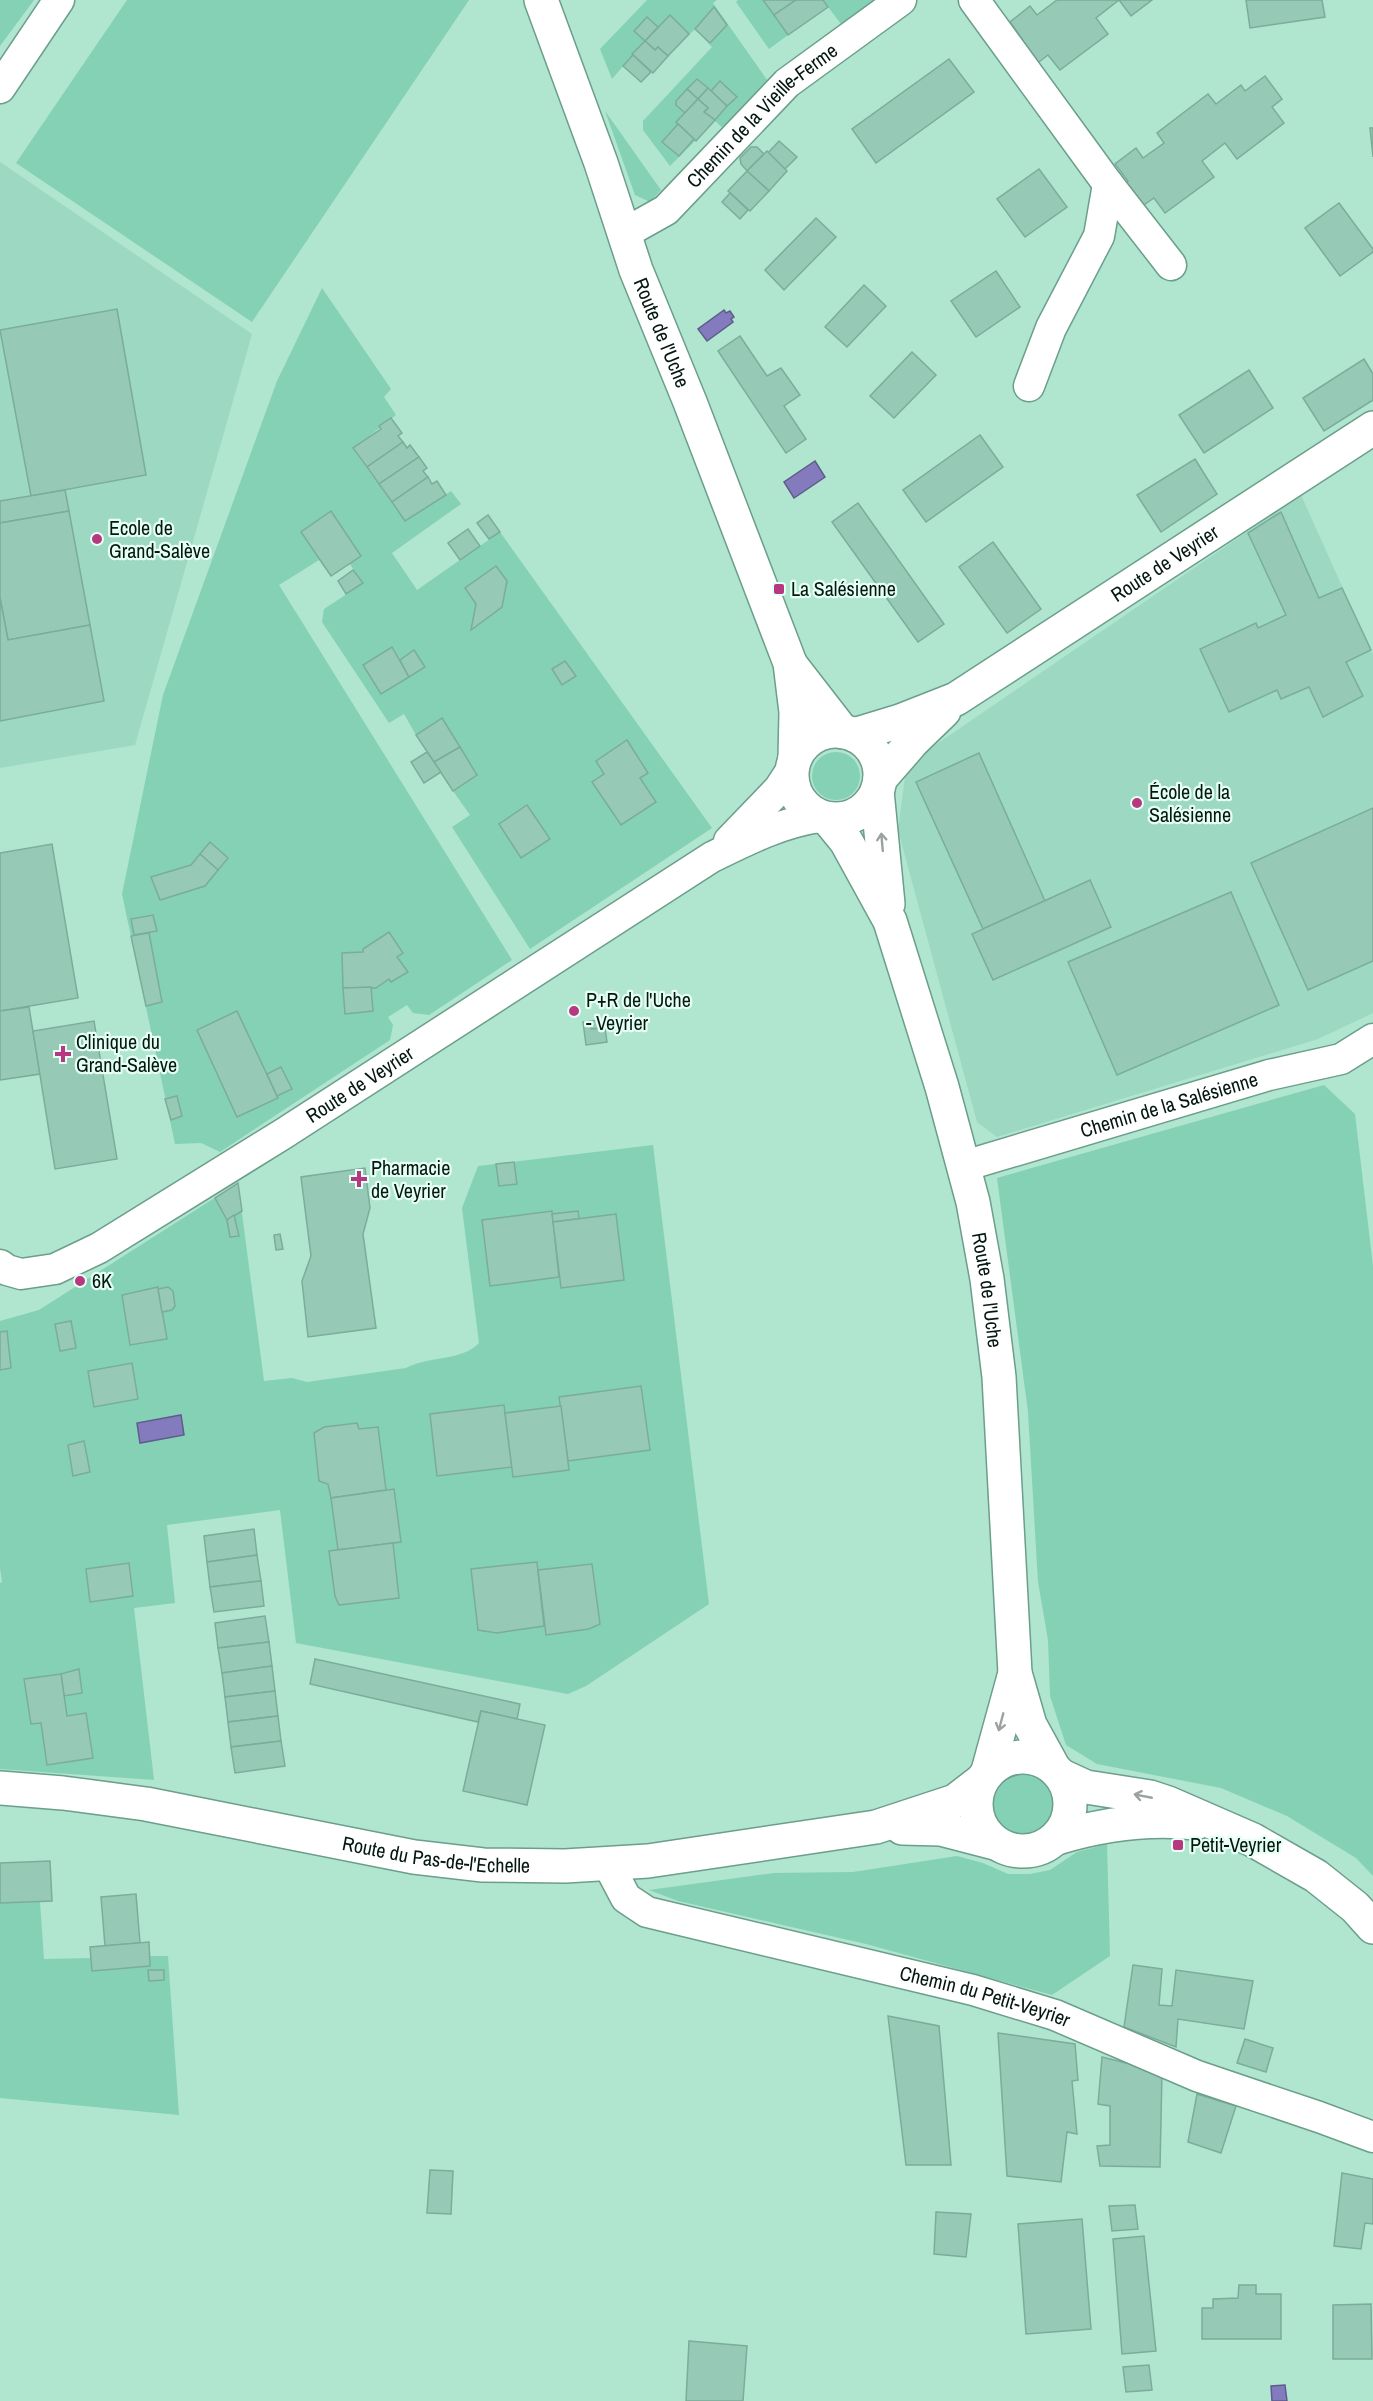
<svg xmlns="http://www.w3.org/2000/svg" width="1373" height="2401" viewBox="0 0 1373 2401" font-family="'Archivo Narrow',sans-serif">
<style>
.built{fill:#9cd8c2}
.green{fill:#84d1b5}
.water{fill:#847bbe;stroke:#5e5d8a;stroke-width:1.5}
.building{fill:#96cab6;stroke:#7aad9a;stroke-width:1.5}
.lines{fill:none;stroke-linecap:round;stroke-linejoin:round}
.minor-casing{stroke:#6b9e8b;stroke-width:33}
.tertiary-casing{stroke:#6b9e8b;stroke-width:36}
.secondary-casing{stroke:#6b9e8b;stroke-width:36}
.minor{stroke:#fff;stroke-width:30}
.tertiary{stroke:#fff;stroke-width:33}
.secondary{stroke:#fff;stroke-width:33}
.oneway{stroke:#9ba2a0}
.poi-dot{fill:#b83781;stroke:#e5fff4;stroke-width:2}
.labels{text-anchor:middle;stroke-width:4.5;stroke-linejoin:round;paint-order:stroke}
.street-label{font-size:20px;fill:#041711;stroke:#e5fff4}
.poi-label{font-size:20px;fill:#041711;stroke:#e5fff4;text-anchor:start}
</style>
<rect width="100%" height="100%" fill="#b0e5d0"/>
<g class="built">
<polygon points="0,162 252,334 135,745 0,768"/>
<polygon points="1301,495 1373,655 1373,1013 1318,1039 997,1137 977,1122 898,830 905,777 925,752"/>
</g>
<g class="green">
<polygon points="0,0 34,0 0,46"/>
<polygon points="127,0 469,0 252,322 16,163"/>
<polygon points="647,0 717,0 713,3 770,84 726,131 715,121 670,166 643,130 643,121 712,47 695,29 668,56 658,47 655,50 645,41 612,79 600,49"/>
<polygon points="738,0 763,0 788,35 769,49 736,2"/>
<polygon points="823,0 882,0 844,28"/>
<polygon points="605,111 661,190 650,202 635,195"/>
<polygon points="322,288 391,389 384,397 396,415 353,449 405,521 451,491 461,504 392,553 417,590 500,532 712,828 530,949 452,827 470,815 453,791 477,774 442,718 416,735 404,714 389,723 322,622 324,609 362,584 350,564 331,576 319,560 279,585 512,960 429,1015 413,1013 407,1005 388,1017 393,1025 390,1040 220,1152 201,1143 175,1144 122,894 163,695 277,381"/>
<circle cx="836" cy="776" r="24"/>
<polygon points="1324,1085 1355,1114 1373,1266 1373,1876 1356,1858 1287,1816 1221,1788 1097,1764 1066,1745 1050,1696 1048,1640 1038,1582 1028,1412 997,1178"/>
<path d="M653,1145L709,1604L586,1686L568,1694L296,1643L280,1510L167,1525L175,1603L134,1608L154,1780L0,1769V1583L2,1582L0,1568V1321L39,1310L238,1183L264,1381L292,1378L307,1382L406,1368C428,1356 463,1361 479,1343L462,1208L478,1166Z"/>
<circle cx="1022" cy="1805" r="32"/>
<polygon points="1107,1844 1110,1956 1052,1995 866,1944 678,1901 649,1890 774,1873 853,1872 957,1856 983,1863 1008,1874 1030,1874 1050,1870 1077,1852"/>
<polygon points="40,1902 44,1959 91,1958 92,1971 150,1966 150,1956 168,1956 179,2115 0,2098 0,1903"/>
</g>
<g class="water">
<polygon points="724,310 726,313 730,311 734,317 731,319 733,322 707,341 698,329"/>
<polygon points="815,461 825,477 794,498 784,482"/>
<polygon points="181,1415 184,1435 140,1443 137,1423"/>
<polygon points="1285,2385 1287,2401 1272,2401 1271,2386"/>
</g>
<g class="building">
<polygon points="763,0 796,0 774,15"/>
<polygon points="796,0 823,0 828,7 788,35 774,15"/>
<polygon points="1057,0 1152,0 1131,16 1119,0 1096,18 1108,34 1060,70 1048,55 1035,65 1018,41 1022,39 1010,22 1030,6 1037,15"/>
<polygon points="1246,0 1322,0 1325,17 1250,28"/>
<polygon points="714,7 727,25 710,43 695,29"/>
<polygon points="670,15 689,34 668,56 658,47 655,50 645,41"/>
<polygon points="647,17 658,27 645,41 634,31"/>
<polygon points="645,41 655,50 658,47 668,56 653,73 632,54"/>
<polygon points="633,55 651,72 641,82 623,66"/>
<polygon points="949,59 974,92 876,163 852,129"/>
<polygon points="1265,76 1282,99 1272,107 1284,123 1237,159 1225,143 1202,161 1214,177 1165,213 1154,198 1141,207 1124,184 1128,181 1115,164 1136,148 1143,158 1164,143 1157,133 1208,94 1216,104 1241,85 1245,91"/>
<polygon points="697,79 708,88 698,99 687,89"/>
<polygon points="720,81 737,97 727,106 711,91"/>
<polygon points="708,88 727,106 715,120 704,112 708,108 698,99"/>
<polygon points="687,89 698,99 685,113 676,105 676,101"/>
<polygon points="698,99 708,108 704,112 715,120 696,141 676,122"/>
<polygon points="678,124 694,139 679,156 662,142"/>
<polygon points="1370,128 1373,128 1373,157"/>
<polygon points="779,141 797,157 785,169 768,153"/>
<polygon points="751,147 757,147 764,154 747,171 741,164 740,158"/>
<polygon points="767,151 787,171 769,191 747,171"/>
<polygon points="1039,169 1067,207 1025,237 997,199"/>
<polygon points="747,171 769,191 750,211 728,191"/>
<polygon points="730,193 748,210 740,219 722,202"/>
<polygon points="1339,203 1373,249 1373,252 1340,276 1305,228"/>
<polygon points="816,218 836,237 784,290 765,270"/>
<polygon points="996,271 1020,307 976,337 951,301"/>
<polygon points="864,285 886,306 847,347 825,327"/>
<polygon points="117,309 146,475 31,496 0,330"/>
<polygon points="740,336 767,376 781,368 800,395 784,406 806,439 786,453 718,351"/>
<polygon points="912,352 936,375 894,418 870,396"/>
<polygon points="1364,359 1373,374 1373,400 1324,431 1303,398"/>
<polygon points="1249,370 1273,408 1204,453 1179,415"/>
<polygon points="391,418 402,433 398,436 403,442 367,467 353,448 381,429 379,426"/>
<polygon points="980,435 1003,467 926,522 903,490"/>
<polygon points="403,442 407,448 410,445 419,457 379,484 367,467"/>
<polygon points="419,457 427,468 423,471 428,477 392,502 379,484"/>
<polygon points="1195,459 1217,494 1161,532 1137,495"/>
<polygon points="428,477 432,484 437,481 446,495 405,521 392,502"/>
<polygon points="65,490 69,511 0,523 0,501"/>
<polygon points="858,503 944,624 918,642 832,522"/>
<polygon points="69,511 90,625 8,640 0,598 0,523"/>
<polygon points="331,511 361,556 331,576 301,532"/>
<polygon points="1281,512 1319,598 1342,588 1371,650 1346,662 1363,696 1323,717 1309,687 1281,699 1277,690 1229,712 1200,649 1256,623 1258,628 1286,615 1248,533"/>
<polygon points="488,515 500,532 489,539 477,523"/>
<polygon points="468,529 480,546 460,560 448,543"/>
<polygon points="993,542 1041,609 1007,633 959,567"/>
<polygon points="496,566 507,581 502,607 471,630 476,604 465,588"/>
<polygon points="353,570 363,583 346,594 338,581"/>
<polygon points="0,598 8,640 90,625 104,701 0,721"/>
<polygon points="392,647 409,677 381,694 363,665"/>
<polygon points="414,650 425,667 409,677 400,660"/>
<polygon points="565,661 576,676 562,685 552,669"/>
<polygon points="442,718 460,747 434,762 416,735"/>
<polygon points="627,740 648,773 640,778 656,802 621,825 592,782 604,774 596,761"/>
<polygon points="460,747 477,775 453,791 434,762"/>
<polygon points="427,752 441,772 424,783 411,762"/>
<polygon points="979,753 1045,901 983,929 916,782"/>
<polygon points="527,805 550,839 521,858 499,824"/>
<polygon points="1373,808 1373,961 1308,990 1251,863"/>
<polygon points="210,842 228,858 218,870 200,854"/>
<polygon points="52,844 78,998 0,1011 0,853"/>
<polygon points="200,854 218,870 205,886 160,900 151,877 191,865"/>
<polygon points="1090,880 1111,927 993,980 972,934"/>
<polygon points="1231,892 1279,1005 1117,1075 1068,962"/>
<polygon points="153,915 157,931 134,935 131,919"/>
<polygon points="389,932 403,953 397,957 408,972 391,982 389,979 376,988 343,988 342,953 363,952 363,949"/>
<polygon points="149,933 162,1002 146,1006 131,936"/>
<polygon points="371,987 373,1011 345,1014 343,988"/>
<polygon points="29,1007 40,1074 0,1080 0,1011"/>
<polygon points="237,1011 278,1098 237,1117 197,1030"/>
<polygon points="604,1020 605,1028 591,1029 590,1021"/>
<polygon points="94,1021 117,1159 55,1169 33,1031"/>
<polygon points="590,1021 591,1029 605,1028 607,1042 586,1045 583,1022"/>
<polygon points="281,1067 292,1089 277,1096 267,1074"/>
<polygon points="177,1096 182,1116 171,1120 165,1099"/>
<polygon points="514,1162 517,1184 499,1186 496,1164"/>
<polygon points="365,1168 370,1208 363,1234 376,1328 308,1337 302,1281 311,1256 301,1177"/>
<polygon points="238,1183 242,1211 227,1220 215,1198"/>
<polygon points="552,1211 559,1277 490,1286 482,1220"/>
<polygon points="578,1211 579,1219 553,1222 552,1214"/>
<polygon points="616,1214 624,1280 561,1288 553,1222"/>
<polygon points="234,1215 239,1236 230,1237 227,1220"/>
<polygon points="280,1234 283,1249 276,1250 274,1235"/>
<polygon points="158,1287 167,1339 130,1345 122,1295"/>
<polygon points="168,1287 173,1291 175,1306 172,1310 162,1312 158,1289"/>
<polygon points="71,1321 76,1348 60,1351 55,1324"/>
<polygon points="7,1331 11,1368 0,1370 0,1332"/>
<polygon points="132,1363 138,1399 94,1407 88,1371"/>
<polygon points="641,1386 650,1450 568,1461 559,1397"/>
<polygon points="504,1405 512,1467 437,1476 430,1414"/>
<polygon points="561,1406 569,1470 513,1477 505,1413"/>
<polygon points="357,1423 359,1429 378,1427 386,1490 331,1498 328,1484 319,1481 314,1433 324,1427"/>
<polygon points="84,1441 90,1472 73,1476 68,1445"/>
<polygon points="394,1489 401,1542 338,1550 331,1498"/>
<polygon points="254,1529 257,1555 207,1562 204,1536"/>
<polygon points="393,1543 399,1598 339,1605 335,1596 329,1551"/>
<polygon points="257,1555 261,1581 210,1587 207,1562"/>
<polygon points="537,1562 544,1626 497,1633 478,1630 471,1569"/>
<polygon points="129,1563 133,1596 90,1602 86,1569"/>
<polygon points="592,1564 600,1624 589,1629 546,1635 538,1570"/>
<polygon points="261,1581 264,1606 214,1612 210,1587"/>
<polygon points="265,1616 269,1642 218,1648 215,1623"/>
<polygon points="269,1642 272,1666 222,1673 218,1648"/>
<polygon points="315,1659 520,1704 517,1719 481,1711 478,1722 310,1684"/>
<polygon points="272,1666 275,1691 225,1697 222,1673"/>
<polygon points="79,1669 82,1693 64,1696 61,1674"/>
<polygon points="61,1674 67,1716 86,1713 93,1758 47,1765 41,1723 31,1724 24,1679"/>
<polygon points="275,1691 278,1716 228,1722 225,1697"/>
<polygon points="481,1711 545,1725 527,1805 463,1791"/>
<polygon points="278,1716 281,1741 231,1747 228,1722"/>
<polygon points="281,1741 285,1766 235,1773 231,1747"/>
<polygon points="50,1861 52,1901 0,1903 0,1863"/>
<polygon points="136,1894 140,1943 105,1946 101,1897"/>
<polygon points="149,1942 150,1966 92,1971 90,1947"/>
<polygon points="1133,1965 1162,1969 1159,2005 1172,2006 1176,1970 1253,1981 1244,2029 1178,2019 1176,2047 1124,2027"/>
<polygon points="148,1970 164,1970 164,1980 149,1981"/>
<polygon points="888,2016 939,2026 951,2165 906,2165"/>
<polygon points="998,2033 1075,2044 1078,2080 1072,2081 1077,2134 1067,2132 1061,2182 1007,2176"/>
<polygon points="1245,2039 1273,2048 1266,2072 1237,2063"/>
<polygon points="1102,2057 1162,2072 1160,2167 1100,2166 1097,2146 1110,2145 1110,2106 1098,2104"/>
<polygon points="1197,2094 1236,2106 1221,2153 1188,2142"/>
<polygon points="430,2170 453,2171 451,2214 427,2213"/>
<polygon points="1342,2173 1373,2179 1373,2224 1365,2223 1361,2249 1334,2246"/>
<polygon points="1135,2205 1138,2229 1112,2231 1109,2206"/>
<polygon points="936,2212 971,2214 966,2257 934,2254"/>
<polygon points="1082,2219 1091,2329 1026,2334 1018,2224"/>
<polygon points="1144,2236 1156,2351 1122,2354 1113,2239"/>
<polygon points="1239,2285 1256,2285 1256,2294 1281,2294 1281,2339 1202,2339 1202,2308 1213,2308 1213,2299 1238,2298"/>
<polygon points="1371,2304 1372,2359 1333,2359 1333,2305"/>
<polygon points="689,2341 747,2346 743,2401 686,2401"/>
<polygon points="1149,2365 1152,2390 1126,2392 1123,2367"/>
</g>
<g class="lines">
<defs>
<g id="minor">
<polyline points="974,0 1108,184 1171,265"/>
<polyline points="0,88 59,0"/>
<path id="s1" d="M625,233L666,210L787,83L901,0"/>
<polyline points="1029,386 1051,328 1099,236 1108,184"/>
<polyline points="729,841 779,789 792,769"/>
<path id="s2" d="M964,1166L1269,1075L1341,1059L1373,1039"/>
<path id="s3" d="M0,1265L7,1270L21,1274L55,1269L99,1248L283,1134L712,857C747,840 780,823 819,817"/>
<path id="s4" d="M608,1864L626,1898L647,1912L973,1990L1055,2015L1197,2076L1319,2117L1373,2137"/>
</g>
<g id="tertiary">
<path id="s5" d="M541,0L601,163L636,270L690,402L790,663L796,712L795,758"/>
<polyline points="791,665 843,732"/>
<circle cx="836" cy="775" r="44"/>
<path id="s6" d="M854,735L900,721L956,699L1373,428"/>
<polyline points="880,779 913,741 944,711"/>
<polyline points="877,791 888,904"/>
<path id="s7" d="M828,819L846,841L890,921L942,1087L973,1202L987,1279L999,1377L1015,1673L1030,1725L1052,1765"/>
<polyline points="988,1771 1015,1673"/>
</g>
<g id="secondary">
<circle cx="1023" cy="1804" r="47"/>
<polyline points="1062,1776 1086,1787 1150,1797 1168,1803 1253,1840 1316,1876 1355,1907 1373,1927"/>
<path id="s8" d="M0,1788L63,1793L146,1804L414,1857L483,1865L565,1866L648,1861L876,1827L955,1801L981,1781"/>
<polyline points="902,1828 941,1829 995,1843"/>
<path d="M1057,1838C1103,1824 1149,1818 1196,1823"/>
</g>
</defs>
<use href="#minor" class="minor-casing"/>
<use href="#tertiary" class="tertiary-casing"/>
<use href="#secondary" class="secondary-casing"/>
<use href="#minor" class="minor"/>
<use href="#tertiary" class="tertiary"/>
<use href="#secondary" class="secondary"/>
</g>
<defs><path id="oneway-shaft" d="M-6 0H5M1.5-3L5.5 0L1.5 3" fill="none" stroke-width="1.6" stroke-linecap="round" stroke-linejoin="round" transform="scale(1.5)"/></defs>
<g class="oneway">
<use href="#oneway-shaft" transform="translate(882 842) rotate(-95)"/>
<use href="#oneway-shaft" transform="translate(1001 1722) rotate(105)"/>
<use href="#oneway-shaft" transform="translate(1143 1796) rotate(-169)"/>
</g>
<g class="poi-dot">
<circle cx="97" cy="539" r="6"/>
<rect x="773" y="583" width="12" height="12" rx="3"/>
<circle cx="1137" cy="803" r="6"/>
<circle cx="574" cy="1011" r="6"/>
<path d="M60 1045h6v6h6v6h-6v6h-6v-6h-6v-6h6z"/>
<path d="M356 1170h6v6h6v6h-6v6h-6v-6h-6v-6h6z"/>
<circle cx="80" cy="1281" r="6"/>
<rect x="1172" y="1839" width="12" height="12" rx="3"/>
</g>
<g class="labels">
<g class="street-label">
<text dy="7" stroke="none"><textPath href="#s1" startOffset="182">Chemin de la Vieille-Ferme</textPath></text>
<text dy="7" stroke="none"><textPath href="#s5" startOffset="354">Route de l'Uche</textPath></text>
<text dy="7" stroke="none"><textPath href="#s6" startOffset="357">Route de Veyrier</textPath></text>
<text dy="7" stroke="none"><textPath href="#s3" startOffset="414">Route de Veyrier</textPath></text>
<text dy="7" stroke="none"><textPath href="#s2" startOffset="214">Chemin de la Salésienne</textPath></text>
<text dy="7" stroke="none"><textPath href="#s7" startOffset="502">Route de l'Uche</textPath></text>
<text dy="7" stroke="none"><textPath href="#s8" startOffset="442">Route du Pas-de-l'Echelle</textPath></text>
<text dy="7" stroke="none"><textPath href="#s4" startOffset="412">Chemin du Petit-Veyrier</textPath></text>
</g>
<g class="poi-label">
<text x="109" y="535">Ecole de<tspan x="109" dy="23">Grand-Salève</tspan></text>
<text x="791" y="596">La Salésienne</text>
<text x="1149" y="799">École de la<tspan x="1149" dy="23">Salésienne</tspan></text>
<text x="586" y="1007">P+R de l'Uche<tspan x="586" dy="23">- Veyrier</tspan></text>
<text x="76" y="1049">Clinique du<tspan x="76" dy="23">Grand-Salève</tspan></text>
<text x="371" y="1175">Pharmacie<tspan x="371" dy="23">de Veyrier</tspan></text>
<text x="92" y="1288">6K</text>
<text x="1190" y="1852">Petit-Veyrier</text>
</g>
</g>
</svg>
